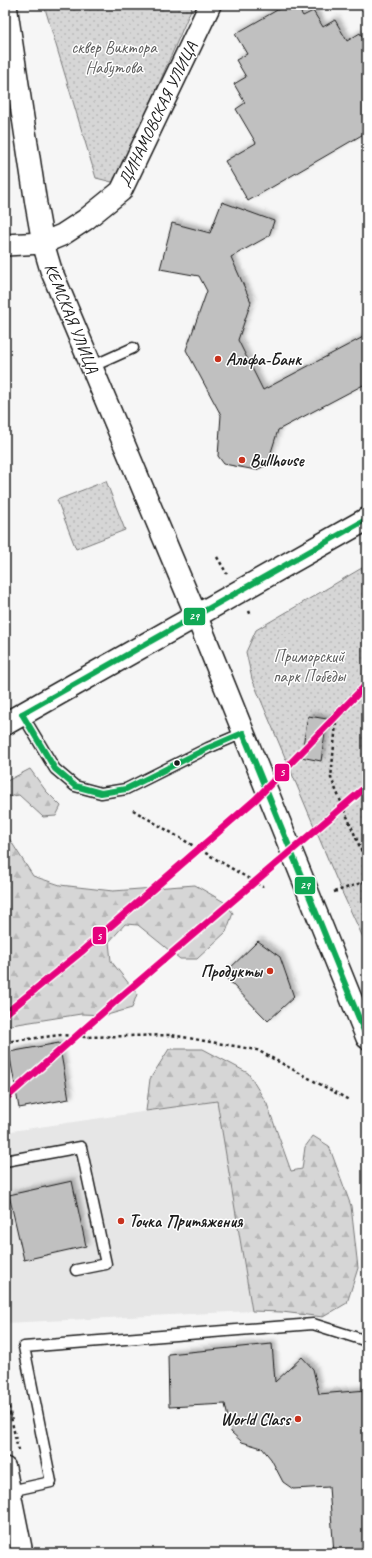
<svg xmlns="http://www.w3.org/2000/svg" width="372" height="1558" viewBox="0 0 372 1558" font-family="Caveat,sans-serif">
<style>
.built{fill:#e6e6e6}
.forest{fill:url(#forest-firs);stroke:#797979}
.park{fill:url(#park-dots);stroke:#797979}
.building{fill:#c0c0c0;stroke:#1c1c1c;filter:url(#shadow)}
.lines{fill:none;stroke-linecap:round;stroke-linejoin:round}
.lane-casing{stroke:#1c1c1c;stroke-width:13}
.street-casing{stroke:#1c1c1c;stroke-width:24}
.secondary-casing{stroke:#1c1c1c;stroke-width:25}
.path{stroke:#1c1c1c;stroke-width:2.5;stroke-dasharray:3 3;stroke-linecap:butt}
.lane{stroke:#fff;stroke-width:10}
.street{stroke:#fff;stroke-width:21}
.secondary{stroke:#fff;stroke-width:22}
.bus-1-casing{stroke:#fff;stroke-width:9}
.bus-1{stroke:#10a855;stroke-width:6}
.metro-1-casing{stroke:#fff;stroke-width:10}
.metro-1{stroke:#e5007d;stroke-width:7}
.poi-dot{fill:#c8321e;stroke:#fff;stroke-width:1.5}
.bus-dot{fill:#1c1c1c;stroke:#fff;stroke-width:1.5}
.labels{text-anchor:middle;stroke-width:3;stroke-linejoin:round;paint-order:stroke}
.park-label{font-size:17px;fill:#5d5d5d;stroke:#fff}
.street-label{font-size:17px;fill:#1c1c1c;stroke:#fff}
.poi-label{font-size:17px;font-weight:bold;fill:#1c1c1c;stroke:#fff;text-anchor:start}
.line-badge{stroke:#fff;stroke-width:1.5}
.badge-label{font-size:11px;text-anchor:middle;font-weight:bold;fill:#fff}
</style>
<defs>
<pattern id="forest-firs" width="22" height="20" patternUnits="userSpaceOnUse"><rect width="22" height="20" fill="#d6d6d6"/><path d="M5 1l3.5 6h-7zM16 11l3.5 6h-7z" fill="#b7b7b7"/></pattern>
<pattern id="park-dots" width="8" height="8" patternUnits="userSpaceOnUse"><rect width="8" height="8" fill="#d6d6d6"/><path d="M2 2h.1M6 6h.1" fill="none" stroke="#b7b7b7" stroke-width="1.8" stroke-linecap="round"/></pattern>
<filter id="shadow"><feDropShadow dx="3.5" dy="-3.5" stdDeviation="2" flood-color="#0004"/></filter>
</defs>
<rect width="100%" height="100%" fill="#f6f6f6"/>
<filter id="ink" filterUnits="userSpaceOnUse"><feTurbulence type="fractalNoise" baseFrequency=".025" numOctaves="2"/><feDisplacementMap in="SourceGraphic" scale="8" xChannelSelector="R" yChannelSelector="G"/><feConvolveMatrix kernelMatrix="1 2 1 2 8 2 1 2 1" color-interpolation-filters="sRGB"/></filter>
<g filter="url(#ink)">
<polygon class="built" points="217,1101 252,1311 5,1323 5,1132"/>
<g class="forest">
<polygon points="30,769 46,791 61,806 56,816 43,817 19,795 7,797 5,799 5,782"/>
<polygon points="5,832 33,876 60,885 113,891 195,885 224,902 233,913 226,932 197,959 180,959 138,925 125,924 109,942 111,961 137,994 132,1008 107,1015 81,1014 5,1026"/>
<polygon points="169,1049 203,1049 248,1073 267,1104 291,1171 302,1169 305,1147 313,1136 329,1146 351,1206 358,1268 347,1303 323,1317 282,1312 252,1311 217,1101 146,1111 150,1079"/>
</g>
<g class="park">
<polygon points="44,5 193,5 116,183 96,178"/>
<polygon points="106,481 125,530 76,549 57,500"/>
<polygon points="367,565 367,946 341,890 252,679 246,652 256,630"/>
</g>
<g class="building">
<polygon points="286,5 296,5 303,16 313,11 323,27 335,20 347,41 360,33 367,45 367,132 248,201 225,161 256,143 236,109 245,103 234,84 246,77 236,60 247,54 235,34"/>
<polygon points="222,202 274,221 269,236 231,257 251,302 238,340 263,390 367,335 367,383 278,430 267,465 256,470 224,464 218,456 221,415 186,350 207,291 199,276 160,269 172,223 210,233"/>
<polygon points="308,716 327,719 321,761 301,757"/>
<polygon points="258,941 280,957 294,997 268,1021 223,975"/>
<polygon points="59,1043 69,1099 19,1108 9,1052"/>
<polygon points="72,1181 86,1246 24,1260 9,1195"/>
<polygon points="272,1344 275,1382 302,1357 313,1369 319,1394 367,1390 367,1553 334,1553 329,1487 293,1489 283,1482 271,1459 262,1448 242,1442 231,1432 225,1404 169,1407 168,1354"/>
</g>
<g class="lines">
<defs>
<g id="lane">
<polyline points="91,367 133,348"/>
<polyline points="22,714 55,769 75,786 101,793 126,789 208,748 243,733"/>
<polyline points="5,1161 81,1147 106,1264 76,1270"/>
<polyline points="10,1491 51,1482 24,1347 313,1324 367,1341"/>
</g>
<g id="street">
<polyline points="6,5 36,204 43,243 51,270 196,615 367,1038"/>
<polyline points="5,245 43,243 62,235 85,220 121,191 210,5"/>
<polyline points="5,1468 22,1553"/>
</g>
<polyline id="secondary" points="5,724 367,519"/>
</defs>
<use href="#lane" class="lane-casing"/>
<use href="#street" class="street-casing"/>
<use href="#secondary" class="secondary-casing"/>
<g class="path">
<polyline points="217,557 227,574"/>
<polyline points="249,611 251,616"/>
<polyline points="336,723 331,778 367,864"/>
<polyline points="133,810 263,887"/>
<polyline points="334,892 367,881"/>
<polyline points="5,1042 60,1035 85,1037 171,1035 257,1050 349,1100"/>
<polyline points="5,1389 18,1450"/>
</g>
<use href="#lane" class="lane"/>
<use href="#street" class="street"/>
<use href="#secondary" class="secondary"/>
<defs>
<g id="bus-1">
<polyline points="22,714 367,519"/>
<polyline points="22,714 55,769 75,786 101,793 126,789 208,748 243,733"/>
<polyline points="243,733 367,1038"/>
</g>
</defs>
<use href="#bus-1" class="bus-1-casing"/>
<use href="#bus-1" class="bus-1"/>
<defs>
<g id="metro-1">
<polyline points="5,1014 81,952 256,799 367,684"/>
<polyline points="5,1099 125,993 367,786"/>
</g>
</defs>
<use href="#metro-1" class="metro-1-casing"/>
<use href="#metro-1" class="metro-1"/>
</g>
</g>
<g class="poi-dot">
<circle cx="218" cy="359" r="4"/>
<circle cx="242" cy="460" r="4"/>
<circle cx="270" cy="971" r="4"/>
<circle cx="121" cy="1221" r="4"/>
<circle cx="298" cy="1419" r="4"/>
</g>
<circle class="bus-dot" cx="177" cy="763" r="3.5"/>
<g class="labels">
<g class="park-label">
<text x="114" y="53">сквер Виктора<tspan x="114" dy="20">Набутова</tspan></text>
<text x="309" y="662">Приморский<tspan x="309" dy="20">парк Победы</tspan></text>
</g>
<g class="street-label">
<text transform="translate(157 114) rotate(-64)" y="6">ДИНАМОВСКАЯ УЛИЦА</text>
<text transform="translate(72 318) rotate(68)" y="6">КЕМСКАЯ УЛИЦА</text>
</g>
<g class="poi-label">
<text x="226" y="365">Альфа-Банк</text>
<text x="250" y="466">Bullhouse</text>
<text x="262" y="977" text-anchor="end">Продукты</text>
<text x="129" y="1227">Точка Притяжения</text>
<text x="290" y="1425" text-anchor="end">World Class</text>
</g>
</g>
<g class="line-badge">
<rect x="183" y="607" width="23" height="19" rx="4" fill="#10a855"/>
<rect x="274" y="763" width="16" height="19" rx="4" fill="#e5007d"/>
<rect x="294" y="876" width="22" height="19" rx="4" fill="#10a855"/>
<rect x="92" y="926" width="15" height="19" rx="4" fill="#e5007d"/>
</g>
<g class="badge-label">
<text x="194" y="620">29</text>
<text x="282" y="776">5</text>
<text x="305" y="889">29</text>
<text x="99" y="940">5</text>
</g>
<rect width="372" height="1558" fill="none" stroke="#fff" stroke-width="20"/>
<rect x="10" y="10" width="352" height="1538" fill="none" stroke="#1c1c1c" stroke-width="1.5" filter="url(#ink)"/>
</svg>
